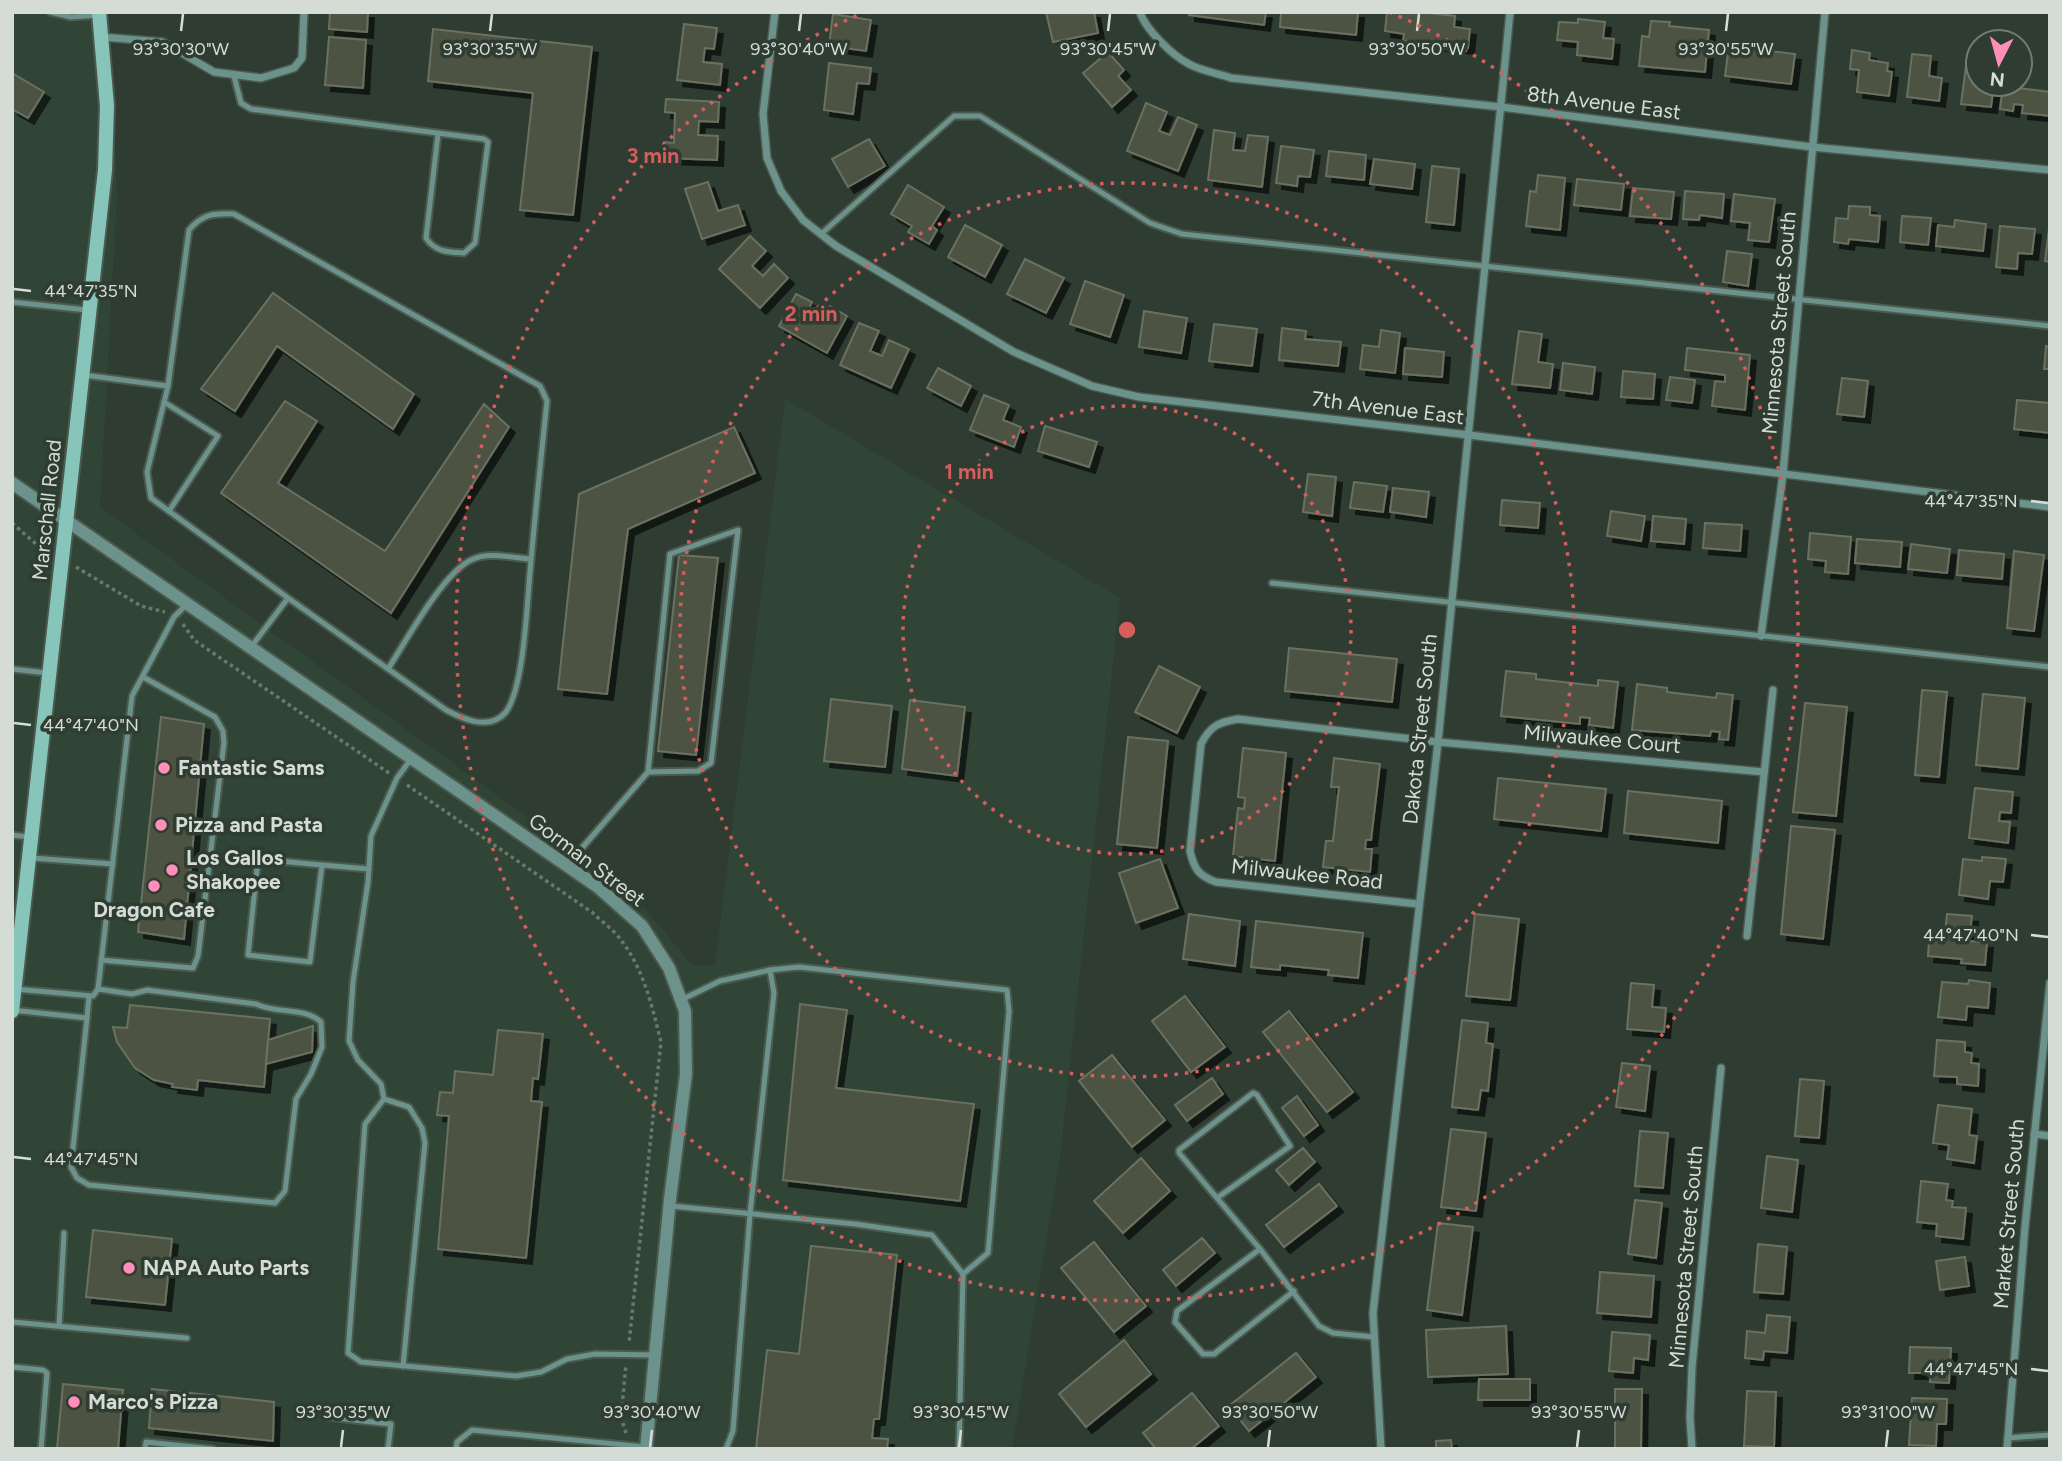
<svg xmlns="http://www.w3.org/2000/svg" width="2062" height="1461" viewBox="0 0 2062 1461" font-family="Figtree,sans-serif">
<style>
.built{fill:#304536}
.building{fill:#4d5242;stroke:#6b7160;stroke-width:2;filter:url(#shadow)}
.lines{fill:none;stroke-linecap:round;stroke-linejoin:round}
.service-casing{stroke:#4c594f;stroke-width:9}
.minor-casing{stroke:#4c594f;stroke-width:10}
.tertiary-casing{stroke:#4c594f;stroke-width:16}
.secondary-casing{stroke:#4c594f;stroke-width:18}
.path{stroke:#6c776e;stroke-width:3.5;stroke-dasharray:3.5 3.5;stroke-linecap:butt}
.service{stroke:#6c928c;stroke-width:5}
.minor{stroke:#6c928c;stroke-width:7}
.tertiary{stroke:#6c928c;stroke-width:12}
.secondary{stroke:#87c5bb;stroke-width:14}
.ticks{fill:none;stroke:#d4dcd5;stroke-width:2.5}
.ring{fill:none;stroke:#d55e5c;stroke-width:3.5;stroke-dasharray:3.5 7}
.poi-dot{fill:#ff8eb9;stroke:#2e3c31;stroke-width:2.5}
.labels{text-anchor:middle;stroke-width:7;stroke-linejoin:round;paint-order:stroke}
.street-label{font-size:21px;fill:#d4dcd5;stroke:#2e3c31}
.poi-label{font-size:21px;font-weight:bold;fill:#d4dcd5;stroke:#2e3c31;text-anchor:start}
.ticks-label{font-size:18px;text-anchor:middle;fill:#d4dcd5;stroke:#2e3c31;stroke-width:7;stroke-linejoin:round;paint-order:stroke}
.centre{fill:#d55e5c;stroke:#2e3c31;stroke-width:3.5}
.ring-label{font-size:21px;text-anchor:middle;font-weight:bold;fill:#d55e5c;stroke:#2e3c31;stroke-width:7;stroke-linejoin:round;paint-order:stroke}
</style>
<defs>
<filter id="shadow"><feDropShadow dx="6" dy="6" stdDeviation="0" flood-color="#0009"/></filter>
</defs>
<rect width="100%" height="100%" fill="#2e3c31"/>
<polygon class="built" points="12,12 109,12 117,196 100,507 632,893 693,966 715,966 785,399 1120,598 1060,1158 1012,1449 12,1449"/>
<g class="building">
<polygon points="330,12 368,12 367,32 329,29"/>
<polygon points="1046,12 1094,12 1098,33 1053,42"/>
<polygon points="1189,12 1266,12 1264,25 1189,15"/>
<polygon points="1281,12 1358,12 1356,35 1280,27"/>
<polygon points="1387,12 1419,12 1455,16 1454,27 1470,29 1468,48 1403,41 1404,34 1385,31"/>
<polygon points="833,14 871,20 866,51 829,46"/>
<polygon points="1578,19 1605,22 1603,38 1614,39 1612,59 1577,55 1578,42 1557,40 1559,22 1578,23"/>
<polygon points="1651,21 1670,22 1669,26 1709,30 1705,72 1639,66 1642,36 1649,37"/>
<polygon points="684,24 717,28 714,49 705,48 703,62 722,64 720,85 677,80"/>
<polygon points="433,29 592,47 573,215 520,210 533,93 428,81"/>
<polygon points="329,37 366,40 363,88 325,85"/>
<polygon points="1729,46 1795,54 1791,84 1725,76"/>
<polygon points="1852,50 1870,53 1869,60 1888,63 1887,71 1892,72 1889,96 1857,92 1859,70 1850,69"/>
<polygon points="1108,52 1124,70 1118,76 1131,90 1112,107 1083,73"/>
<polygon points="1912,54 1931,56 1929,76 1942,78 1939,101 1907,97"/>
<polygon points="829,63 871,68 869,84 857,83 853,114 824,110"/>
<polygon points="1966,66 1978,67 1978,84 1994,84 1991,107 1961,104"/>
<polygon points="12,73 44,92 28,118 12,109"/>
<polygon points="2003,86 2050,92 2050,116 2022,113 2023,105 2014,104 2013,111 2000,109"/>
<polygon points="666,99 719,102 718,122 699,121 698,135 718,136 717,160 664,158 664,142 674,143 675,113 665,112"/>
<polygon points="1146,103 1167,112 1159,131 1170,135 1178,117 1197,125 1178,171 1127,151"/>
<polygon points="1214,130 1235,133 1233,150 1245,151 1248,135 1268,137 1262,187 1208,180"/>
<polygon points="869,139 885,166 848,187 832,159"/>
<polygon points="1281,146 1314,150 1310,177 1298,176 1297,186 1276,183"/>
<polygon points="1329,151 1366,155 1364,180 1326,176"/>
<polygon points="1374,159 1415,164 1412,189 1370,184"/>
<polygon points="1432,166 1459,169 1454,225 1426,222"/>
<polygon points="1538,175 1565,178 1560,230 1526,226 1530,191 1536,192"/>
<polygon points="1577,179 1624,184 1621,210 1574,205"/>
<polygon points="708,182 718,211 738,205 745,225 702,239 685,189"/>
<polygon points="908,185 944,207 932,226 937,230 929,244 908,232 912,226 891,214"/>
<polygon points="1633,188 1674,192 1671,219 1630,216"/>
<polygon points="1685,191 1724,194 1722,218 1700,215 1699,220 1683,219"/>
<polygon points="1734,194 1775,199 1769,242 1748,240 1750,223 1731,221"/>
<polygon points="1849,206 1870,207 1870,215 1880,216 1878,242 1849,239 1848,244 1834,242 1836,218 1848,219"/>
<polygon points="1902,216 1931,218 1928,245 1900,242"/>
<polygon points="1955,220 1986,224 1983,251 1936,246 1938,225 1954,227"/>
<polygon points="965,225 1002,245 985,277 948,257"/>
<polygon points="2000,226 2035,229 2032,254 2018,253 2017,269 1996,267"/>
<polygon points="2049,229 2050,229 2050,262 2045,261"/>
<polygon points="750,236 766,251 752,266 763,276 774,264 788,278 760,308 719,269"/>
<polygon points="1727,251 1752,254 1748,286 1723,282"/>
<polygon points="1025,259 1064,278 1046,313 1007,294"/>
<polygon points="1085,281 1124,295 1110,337 1070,324"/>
<polygon points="273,293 414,394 393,429 277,346 235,411 201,389"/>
<polygon points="796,294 812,302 807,313 821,321 830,306 847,316 827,353 779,326"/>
<polygon points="1144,311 1187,318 1181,353 1139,347"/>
<polygon points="859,323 879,331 870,351 882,356 889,340 909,349 891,388 840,365"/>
<polygon points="1214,324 1257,329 1252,366 1209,361"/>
<polygon points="1282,328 1306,331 1305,339 1341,342 1338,366 1279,360"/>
<polygon points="1381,330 1400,333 1395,373 1360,369 1363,345 1379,347"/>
<polygon points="1519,331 1542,334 1538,362 1553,364 1550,388 1512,384"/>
<polygon points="2046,346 2050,347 2050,369 2044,369"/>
<polygon points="1405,348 1444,352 1442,377 1403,374"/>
<polygon points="1687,348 1750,355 1745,410 1712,406 1715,381 1725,382 1725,375 1685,370"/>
<polygon points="1563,363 1595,367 1592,394 1560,390"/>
<polygon points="938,368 971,386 961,406 927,388"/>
<polygon points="1623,371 1655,374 1653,399 1621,397"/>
<polygon points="1670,377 1695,380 1692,403 1666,400"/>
<polygon points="1842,378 1868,381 1864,417 1837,414"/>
<polygon points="984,395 1009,405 1003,420 1021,427 1014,447 970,430"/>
<polygon points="2017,400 2050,403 2050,433 2014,429"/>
<polygon points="285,401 317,421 278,483 385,551 484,404 509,427 391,613 221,493"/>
<polygon points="1045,426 1097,442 1089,467 1038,451"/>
<polygon points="734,427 755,473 628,529 607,694 558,689 579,494"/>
<polygon points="1308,474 1336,477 1332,516 1303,512"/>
<polygon points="1354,482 1387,486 1383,512 1350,508"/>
<polygon points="1393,488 1429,492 1426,517 1390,512"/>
<polygon points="1502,500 1540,503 1538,528 1500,525"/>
<polygon points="1611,511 1645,516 1641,541 1607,536"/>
<polygon points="1653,516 1686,519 1684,544 1651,541"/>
<polygon points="1705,523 1742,525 1740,551 1703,548"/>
<polygon points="1810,533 1851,537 1848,574 1825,572 1826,561 1808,559"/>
<polygon points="1857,539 1902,542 1900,567 1855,563"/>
<polygon points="1911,544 1950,549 1947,573 1908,569"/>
<polygon points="1959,550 2004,554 2002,579 1957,575"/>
<polygon points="2014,551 2044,555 2034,631 2007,628"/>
<polygon points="679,555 718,558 696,755 658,751"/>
<polygon points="1289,648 1397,659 1392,702 1285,691"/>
<polygon points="1159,666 1200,687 1177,733 1135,712"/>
<polygon points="1506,671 1536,674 1536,679 1598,686 1598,680 1618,682 1613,728 1589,725 1590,718 1580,717 1580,724 1501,716"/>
<polygon points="1637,684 1667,688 1667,692 1716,698 1717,693 1733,695 1728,740 1719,739 1720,732 1711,731 1710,736 1632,730"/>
<polygon points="1922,690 1947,692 1939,777 1915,775"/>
<polygon points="1983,694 2025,698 2018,769 1976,765"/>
<polygon points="831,699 892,706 885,767 824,761"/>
<polygon points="910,700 965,707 957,776 902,769"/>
<polygon points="1805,703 1847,707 1836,816 1793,812"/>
<polygon points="161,717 204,724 184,939 138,932"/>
<polygon points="1128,737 1168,741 1157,848 1117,844"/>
<polygon points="1243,748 1286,753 1275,861 1233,856 1238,808 1244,809 1245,798 1238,797"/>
<polygon points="1334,758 1380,764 1371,840 1366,840 1365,849 1372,849 1370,872 1323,867 1326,841 1333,841 1339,787 1331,787"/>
<polygon points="1498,778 1606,789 1601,831 1494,819"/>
<polygon points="1975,788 2013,792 2011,813 2000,812 1999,821 2010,822 2008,843 1969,838"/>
<polygon points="1628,791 1722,801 1718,843 1624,833"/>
<polygon points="1791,826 1835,830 1823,939 1781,934"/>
<polygon points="1982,857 2006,859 2003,882 1990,881 1988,899 1959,895 1963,859 1982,861"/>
<polygon points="1160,859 1178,908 1136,923 1119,873"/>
<polygon points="1189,914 1240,921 1235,966 1183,959"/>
<polygon points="1475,914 1519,919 1510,1000 1466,996"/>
<polygon points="1947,914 1972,916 1969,941 1987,942 1985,965 1961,963 1962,959 1928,956 1929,940 1944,942"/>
<polygon points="1256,921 1363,933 1358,978 1328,975 1329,970 1280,965 1280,970 1251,967"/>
<polygon points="1969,980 1990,983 1988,1008 1967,1006 1966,1020 1938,1017 1942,982 1968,984"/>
<polygon points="1631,983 1654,985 1652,1007 1666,1008 1664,1032 1627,1029"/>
<polygon points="1185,996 1225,1047 1191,1072 1152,1021"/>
<polygon points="800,1004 847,1010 836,1088 974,1104 960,1201 783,1180"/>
<polygon points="130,1005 270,1019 264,1087 198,1080 197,1090 172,1087 173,1084 154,1080 135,1068 117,1042 113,1027 127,1028"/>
<polygon points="1289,1011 1353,1092 1327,1112 1263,1032"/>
<polygon points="1462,1020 1488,1023 1486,1043 1493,1044 1488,1091 1481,1090 1478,1110 1452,1107"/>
<polygon points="313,1026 312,1052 266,1064 268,1040"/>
<polygon points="498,1030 543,1034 538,1079 533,1078 531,1101 542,1102 526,1258 438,1249 449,1116 437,1115 440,1092 453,1093 455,1071 493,1075"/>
<polygon points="1937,1040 1965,1042 1965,1052 1972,1053 1971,1063 1979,1064 1978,1086 1957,1084 1957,1077 1934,1076"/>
<polygon points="1112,1055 1165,1120 1132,1147 1079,1081"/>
<polygon points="1622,1063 1650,1066 1645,1111 1616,1107"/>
<polygon points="1212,1078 1223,1094 1187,1121 1175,1105"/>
<polygon points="1800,1079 1824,1081 1819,1138 1795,1136"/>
<polygon points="1297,1096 1318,1125 1304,1136 1282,1108"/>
<polygon points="1938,1105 1972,1109 1969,1135 1977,1136 1974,1163 1947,1159 1949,1145 1933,1143"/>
<polygon points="1451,1129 1486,1133 1476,1211 1441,1207"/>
<polygon points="1640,1131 1668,1133 1663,1188 1635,1186"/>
<polygon points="1303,1148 1315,1162 1289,1185 1276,1170"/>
<polygon points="1767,1156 1798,1160 1792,1212 1761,1208"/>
<polygon points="1141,1158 1170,1191 1123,1233 1094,1201"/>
<polygon points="1921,1181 1948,1184 1946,1200 1953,1201 1952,1207 1966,1208 1963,1239 1936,1236 1937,1224 1917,1222"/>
<polygon points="1319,1184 1337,1206 1284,1247 1266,1225"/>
<polygon points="1635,1200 1662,1203 1656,1258 1628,1254"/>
<polygon points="1438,1223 1473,1227 1462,1315 1427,1310"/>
<polygon points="93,1230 172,1239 165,1305 86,1297"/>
<polygon points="1202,1238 1215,1253 1176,1286 1163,1270"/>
<polygon points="1094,1242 1146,1306 1114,1332 1061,1268"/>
<polygon points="1758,1244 1787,1247 1783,1294 1754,1292"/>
<polygon points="811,1246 897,1255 879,1419 874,1419 872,1438 888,1439 887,1449 756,1449 767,1350 799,1354"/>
<polygon points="1965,1257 1969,1286 1940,1290 1936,1261"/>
<polygon points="1600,1272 1654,1276 1651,1317 1597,1313"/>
<polygon points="1767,1315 1790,1317 1787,1353 1764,1351 1763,1360 1745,1358 1747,1331 1765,1333"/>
<polygon points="1506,1326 1508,1374 1428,1377 1426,1330"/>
<polygon points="1612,1332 1650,1335 1648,1360 1634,1358 1633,1373 1609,1371"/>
<polygon points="1124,1340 1151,1374 1086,1427 1059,1394"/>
<polygon points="1910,1347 1951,1348 1949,1383 1930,1382 1930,1373 1909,1373"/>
<polygon points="1296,1353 1316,1377 1249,1431 1229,1406"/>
<polygon points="1479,1379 1530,1379 1530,1400 1478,1400"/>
<polygon points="63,1384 123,1390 118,1449 57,1449"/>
<polygon points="152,1389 274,1402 273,1441 149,1428"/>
<polygon points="1615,1389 1642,1389 1641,1449 1615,1449"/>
<polygon points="1747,1391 1776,1392 1774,1447 1744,1446"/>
<polygon points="1192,1393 1219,1426 1191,1449 1156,1449 1143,1433"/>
<polygon points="1912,1398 1947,1399 1946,1424 1937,1424 1936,1446 1909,1445"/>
<polygon points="1451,1440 1452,1449 1436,1449 1436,1441"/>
</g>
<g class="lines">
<defs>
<g id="service">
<polyline points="50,12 71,17 98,15"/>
<path d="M234,76L241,103L251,109L484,139L488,142L475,243L464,253C448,252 435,252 426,238L438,134"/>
<polyline points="821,234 954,116 980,116 1150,223 1182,234 2050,326"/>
<polyline points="12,302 87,310"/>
<polyline points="84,375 168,386"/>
<polyline points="164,402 218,436 169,511"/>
<polyline points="1272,583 2050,667"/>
<path d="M251,647L288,598L446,710C463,719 489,731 505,713C524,690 527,603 530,572C535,515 541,458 547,401L540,386L234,214C214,213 202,214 189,230L168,386L147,472L151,498L288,598"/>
<polyline points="12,669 47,673"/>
<path d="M388,669C406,641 443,573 471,560C488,551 513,558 531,559"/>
<polyline points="411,759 397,778 371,836 368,882 353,982 349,1041 358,1060 381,1084 384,1099 365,1124 348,1353 361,1362 516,1376 541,1372 567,1359 595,1354 655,1355"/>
<polyline points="12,835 29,837"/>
<polyline points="32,858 113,864"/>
<polyline points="568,864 648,772 698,771 711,763 738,530 670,554 648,772"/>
<polyline points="322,865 258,859 248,955 310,962 322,865 369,869"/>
<polyline points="101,960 193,968 198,956 224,743 223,731 215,717 143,677"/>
<polyline points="770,970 799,967 1007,990 1009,1011 988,1253 963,1274"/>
<polyline points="98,989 132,696 174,617 187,604"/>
<polyline points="681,1000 720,981 770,970 774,993 750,1214 733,1431 726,1449"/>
<path d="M12,1010L87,1018L71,1167L77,1178L89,1185L275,1203L285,1191L296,1099L311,1074L322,1047L321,1022C305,1007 276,1014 256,1004L147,990L132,994L98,989L93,996L15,989"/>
<polyline points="87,1018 89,996"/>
<polyline points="384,1099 409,1107 422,1128 425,1143 403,1366"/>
<polyline points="1217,1198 1290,1146 1257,1095 1253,1093 1179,1150 1179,1153 1260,1249"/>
<polyline points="671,1206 855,1224 932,1235 963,1274 959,1449"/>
<polyline points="1294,1291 1214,1354 1203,1354 1175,1322 1177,1311 1260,1249 1319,1326 1333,1333 1374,1337"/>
<polyline points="12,1322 187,1338"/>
<polyline points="59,1326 64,1233"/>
<polyline points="12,1367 43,1370 47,1373 41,1449"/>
<polyline points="327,1417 391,1424 388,1449"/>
<polyline points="2007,1438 2050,1435"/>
<polyline points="145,1449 146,1442 213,1449"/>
<polyline points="456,1449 457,1442 472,1430 646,1447"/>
</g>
<g id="minor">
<polyline points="775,12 763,114 767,158 781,191 803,220 836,246 1014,352 1092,386 1139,397 1469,435 2050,507"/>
<path d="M1140,12C1145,29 1173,56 1189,64C1201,71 1218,73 1231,78L1501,107L1812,147L2050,170"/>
<polyline points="102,37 163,42 214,72 261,78 294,68 302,58 304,12"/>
<polyline points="1761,636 1783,474 1825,12"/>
<path d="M1418,904L1216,882C1199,876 1194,869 1190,851L1201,744C1210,726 1219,722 1238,719L1438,742L1764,772"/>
<polyline points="1747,936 1773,690"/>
<polyline points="2034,1134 2050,1136"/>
<polyline points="1381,1449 1373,1313 1438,742 1510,12"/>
<polyline points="1692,1449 1690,1418 1692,1367 1721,1068"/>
<polyline points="2007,1449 2025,1227 2050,983"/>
</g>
<polyline id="tertiary" points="12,483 598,887 642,926 669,968 685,1011 686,1074 670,1199 646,1449"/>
<polyline id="secondary" points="12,1011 105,170 107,106 99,12"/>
</defs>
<use href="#service" class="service-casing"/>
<use href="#minor" class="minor-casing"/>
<use href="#tertiary" class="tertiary-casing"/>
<use href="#secondary" class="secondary-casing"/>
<g class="path">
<polyline points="12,523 36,544 49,551"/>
<polyline points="76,567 141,606 165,612"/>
<polyline points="183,624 194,640 389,773"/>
<path d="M407,785L593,913C602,922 614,930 621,940C644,970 652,1006 661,1042L629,1343"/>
<polyline points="626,1433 621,1417 626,1364"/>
</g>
<use href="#service" class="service"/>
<use href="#minor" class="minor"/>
<use href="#tertiary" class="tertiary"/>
<use href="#secondary" class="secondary"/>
</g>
<path class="ticks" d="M181,31L183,14M490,31L492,14M799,31L801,14M1108,31L1110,14M1417,31L1419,14M1726,31L1728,14M14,289L31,291M2031,501L2048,503M14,723L31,725M2031,935L2048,937M14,1157L31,1159M2031,1369L2048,1371M341,1447L343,1430M650,1447L652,1430M959,1447L961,1430M1268,1447L1270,1430M1577,1447L1579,1430M1886,1447L1888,1430"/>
<g class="ring">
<circle cx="1127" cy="630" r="224"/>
<circle cx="1127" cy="630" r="447"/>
<path d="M1389 12A671 671 0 1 1 865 12"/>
</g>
<g class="poi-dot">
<circle cx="164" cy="768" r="7"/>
<circle cx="161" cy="825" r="7"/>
<circle cx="172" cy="870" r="7"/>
<circle cx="154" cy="886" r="7"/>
<circle cx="129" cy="1268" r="7"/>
<circle cx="74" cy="1402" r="7"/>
</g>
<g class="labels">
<g class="street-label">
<text transform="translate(1604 103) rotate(7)" y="7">8th Avenue East</text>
<text transform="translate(1779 323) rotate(-85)" y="7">Minnesota Street South</text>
<text transform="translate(1388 408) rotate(7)" y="7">7th Avenue East</text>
<text transform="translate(47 510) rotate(-84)" y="7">Marschall Road</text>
<text transform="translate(1420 729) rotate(-84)" y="7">Dakota Street South</text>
<text transform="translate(1602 739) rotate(5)" y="7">Milwaukee Court</text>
<text transform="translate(587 860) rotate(37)" y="7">Gorman Street</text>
<text transform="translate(1307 874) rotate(6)" y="7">Milwaukee Road</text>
<text transform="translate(2009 1214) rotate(-85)" y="7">Market Street South</text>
<text transform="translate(1686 1257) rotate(-85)" y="7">Minnesota Street South</text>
</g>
<g class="poi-label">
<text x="178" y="775">Fantastic Sams</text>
<text x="175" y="832">Pizza and Pasta</text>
<text x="186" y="865">Los Gallos<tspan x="186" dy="24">Shakopee</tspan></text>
<text x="154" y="917" text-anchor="middle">Dragon Cafe</text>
<text x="143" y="1275">NAPA Auto Parts</text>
<text x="88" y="1409">Marco's Pizza</text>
</g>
</g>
<g class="ticks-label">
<text x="181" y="55">93°30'30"W</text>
<text x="490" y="55">93°30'35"W</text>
<text x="799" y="55">93°30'40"W</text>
<text x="1108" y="55">93°30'45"W</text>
<text x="1417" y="55">93°30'50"W</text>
<text x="1726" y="55">93°30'55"W</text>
<text x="91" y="297">44°47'35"N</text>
<text x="1971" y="507">44°47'35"N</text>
<text x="91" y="731">44°47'40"N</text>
<text x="1971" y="941">44°47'40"N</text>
<text x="91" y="1165">44°47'45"N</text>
<text x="1971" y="1375">44°47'45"N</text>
<text x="343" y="1418">93°30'35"W</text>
<text x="652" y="1418">93°30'40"W</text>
<text x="961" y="1418">93°30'45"W</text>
<text x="1270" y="1418">93°30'50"W</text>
<text x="1579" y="1418">93°30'55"W</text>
<text x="1888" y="1418">93°31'00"W</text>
</g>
<circle cx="1127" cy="630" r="10" class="centre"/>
<g class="ring-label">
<text x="653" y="163">3 min</text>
<text x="811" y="321">2 min</text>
<text x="969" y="479">1 min</text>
</g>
<rect width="2062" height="1461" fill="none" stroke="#d4dcd5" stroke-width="28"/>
<g transform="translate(1999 63) rotate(186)"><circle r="33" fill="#2e3c31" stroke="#707c73" stroke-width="2"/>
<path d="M0-5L12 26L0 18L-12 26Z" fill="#ff8eb9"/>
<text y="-10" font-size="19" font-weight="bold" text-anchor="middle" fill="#d4dcd5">N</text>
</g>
</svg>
